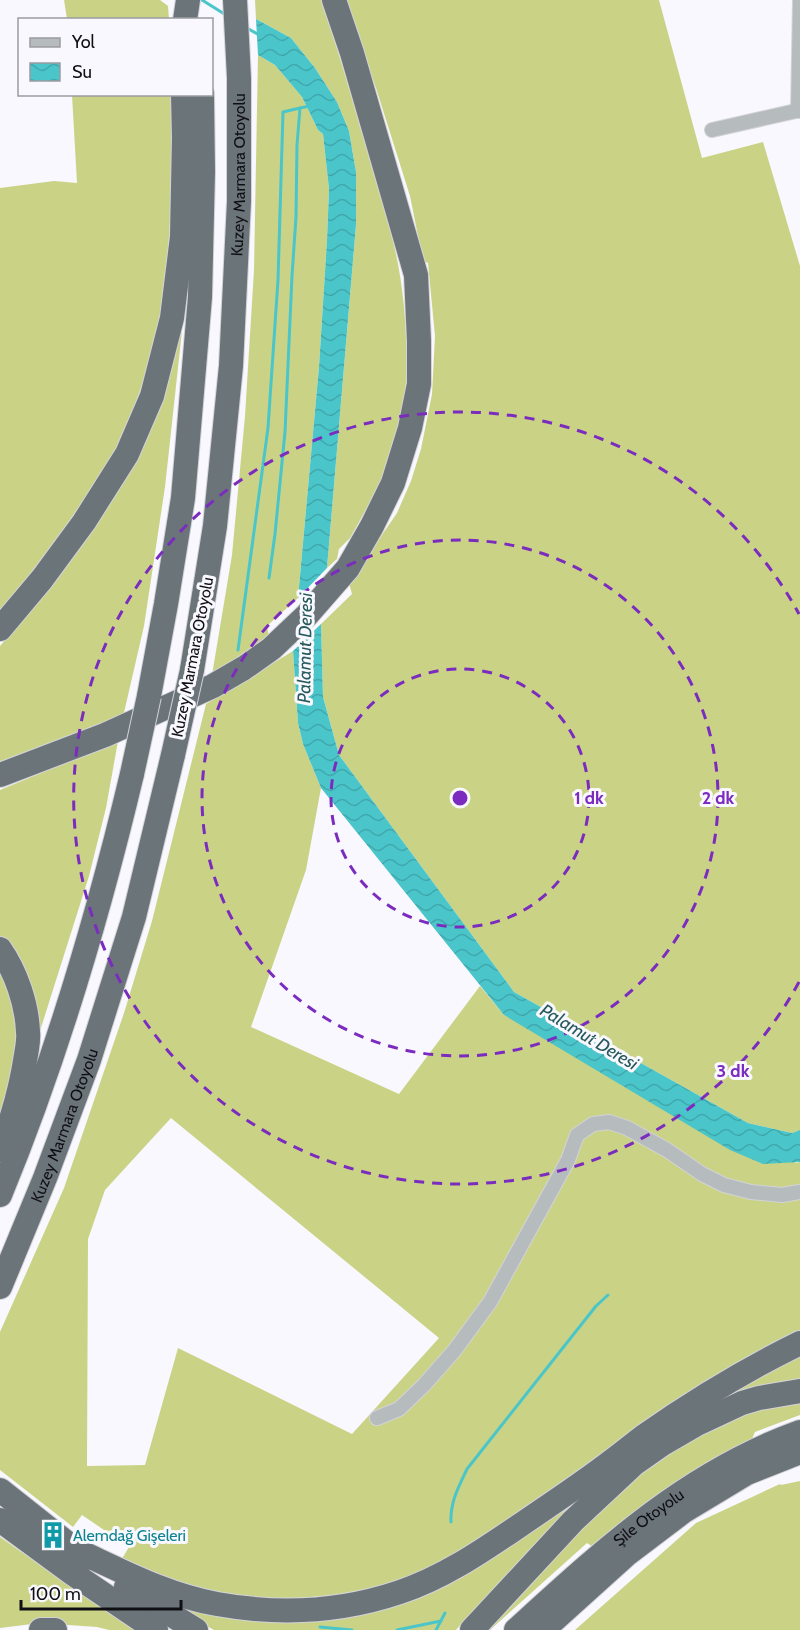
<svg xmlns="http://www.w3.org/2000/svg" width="800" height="1630" viewBox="0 0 800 1630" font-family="Cabin,sans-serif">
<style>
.grass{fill:#cad385;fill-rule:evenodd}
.water{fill:url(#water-waves)}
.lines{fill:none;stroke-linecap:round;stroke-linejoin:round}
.stream{stroke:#4ac5c9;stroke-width:3}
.street-casing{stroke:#d3d3d9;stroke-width:16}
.highway-casing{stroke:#d3d3d9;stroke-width:26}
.street{stroke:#b6bbbd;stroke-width:14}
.highway{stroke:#6a7479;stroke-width:24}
.highway-bridge-casing{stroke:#d3d3d9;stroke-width:26;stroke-linecap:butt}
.highway-bridge{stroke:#6a7479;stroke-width:24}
.ring{fill:none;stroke:#7b2cbf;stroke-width:3;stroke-dasharray:10 8}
.labels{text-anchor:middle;stroke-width:6;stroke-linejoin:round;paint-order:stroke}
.street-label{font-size:16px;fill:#101014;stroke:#f8f8fe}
.culture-label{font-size:16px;fill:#0d838f;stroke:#f8f8fe;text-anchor:start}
.water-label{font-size:18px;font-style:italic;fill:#25595b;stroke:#f8f8fe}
.centre{fill:#7b2cbf;stroke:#f8f8fe;stroke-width:3}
.ring-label{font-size:18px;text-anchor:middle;font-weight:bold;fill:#7b2cbf;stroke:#f8f8fe;stroke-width:6;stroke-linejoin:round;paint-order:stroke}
</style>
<defs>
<pattern id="water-waves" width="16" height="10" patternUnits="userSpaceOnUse" patternTransform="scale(1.5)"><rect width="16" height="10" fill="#4ac5c9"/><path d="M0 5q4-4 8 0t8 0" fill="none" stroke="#40a8ac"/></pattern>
</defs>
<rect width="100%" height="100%" fill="#f8f8fe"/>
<g class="grass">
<polygon points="64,0 160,0 168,6 169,19 67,19"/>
<path d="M255,0H321C339,52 354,105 369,157C377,185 386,213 393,241C404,285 408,336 406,382C404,425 389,465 373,504H369L350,538L339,549L337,559L327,568L356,225V172L349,131L337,102L315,68L291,38L256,19Z"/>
<polygon points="343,0 659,0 702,158 763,142 800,266 800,1130 792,1133 748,1123 514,992 339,755 323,697 321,624 352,594 349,583 397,513 411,481 421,449 432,394 435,336 428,263 423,261 410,196 376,88"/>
<polygon points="258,55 275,65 302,97 318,130 323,134 329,189 327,240 319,367 298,598 267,626 269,637 212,675 232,555 245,416 254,270"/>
<polygon points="72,95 173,95 173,179 165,295 152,355 134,408 111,459 57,539 0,612 0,188 54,181 77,183"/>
<polygon points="182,331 165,487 144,626 123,717 0,762 0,646 19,624 165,386"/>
<path d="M293,651L298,723L303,744L321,788L306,870L251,1027L399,1094L480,986L504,1015L796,1163L800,1162V1332L767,1346L705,1384L497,1529L419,1574L378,1587L334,1595L287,1599L240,1596L181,1584L120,1562L129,1547L82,1515L73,1527L0,1470V1332L64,1188L124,1013L152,921L206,704ZM171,1118L439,1338L352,1434L178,1348L145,1465L87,1466L88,1239L105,1190Z"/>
<polygon points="118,741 106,808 89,876 33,1053 0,939 0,790"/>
<polygon points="0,966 17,1003 19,1056 0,1122"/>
<polygon points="800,1353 800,1381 608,1477 568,1508 478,1609 476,1607 456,1630 214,1630 164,1602 377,1609 695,1411"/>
<polygon points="800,1402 800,1415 755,1432 751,1441 593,1547 587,1543 490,1630 484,1630 627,1481 677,1447 734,1415"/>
<polygon points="800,1481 800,1630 575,1630 696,1523 780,1484 781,1485"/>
<polygon points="0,1537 43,1567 138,1630 109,1630 97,1627 40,1623 0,1628"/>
</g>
<g class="water">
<polygon points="256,19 291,38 315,68 337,102 349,131 356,172 356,225 327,568 298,598 319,367 327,240 329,189 323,134 318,130 302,97 275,65 258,55"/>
<polygon points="321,624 323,697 339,755 514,992 748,1123 792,1133 800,1130 800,1162 763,1164 730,1150 504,1015 321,788 303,744 298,723 293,651"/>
</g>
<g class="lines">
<g class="stream">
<polyline points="202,0 226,15"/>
<polyline points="247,28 259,35"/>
<polyline points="269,578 275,534 285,432 292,276 296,217 297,145 300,108 310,106"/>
<polyline points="238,650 268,428 278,280 283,112 300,108"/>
<path d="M451,1522C450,1502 459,1486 467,1469L596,1306L608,1295"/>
<polyline points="320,1627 352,1630"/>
<polyline points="397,1630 441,1621"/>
<polyline points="436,1630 445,1613"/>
</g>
<defs>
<g id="street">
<polyline points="798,111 800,0"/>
<polyline points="712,130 800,110"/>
<polyline points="377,1418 399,1409 424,1385 454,1351 490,1302 568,1160 577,1135 593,1124 609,1122 627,1128 667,1150 702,1174 724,1185 751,1192 782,1195 800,1192"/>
</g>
<g id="highway">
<polyline points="185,20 188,0"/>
<polyline points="0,629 42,579 84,522 127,454 152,396 172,318 182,237 184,138 183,94"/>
<path id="s1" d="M192,670L215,526L231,366L239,201V78L235,0"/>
<polyline points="149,696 166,604 183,498 200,297 203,172 202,94"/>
<polyline points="0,775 105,735 213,686 244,668 271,649 307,615 348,568 372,526 393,483 410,428 419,384 419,341 416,275 352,53 334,0"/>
<path d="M0,949C16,972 27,1004 28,1032C29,1040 27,1048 26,1055C21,1088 12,1120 0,1150"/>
<path d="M0,1195C56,1059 98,917 132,774"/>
<path id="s2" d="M0,1287L45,1178L89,1060L134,917L173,755"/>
<polyline points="0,1490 86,1558"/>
<polyline points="0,1520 72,1573 156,1630"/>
<path d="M74,1549C120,1570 166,1595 217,1604C278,1615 341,1612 400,1592C443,1578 482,1551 519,1526C548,1506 577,1487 605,1466C618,1457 631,1446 644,1436C694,1401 745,1370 800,1343"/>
<polyline points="126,1587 196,1630"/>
<polyline points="41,1630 55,1630"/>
<polyline points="472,1630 573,1521 634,1464 664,1443 695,1425 742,1403 759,1398 800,1391"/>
<path id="s3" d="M516,1630C604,1550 686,1473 800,1432"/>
<polyline points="543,1630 626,1555 684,1511 747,1473 800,1452"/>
</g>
</defs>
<use href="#street" class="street-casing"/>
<use href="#highway" class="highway-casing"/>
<use href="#street" class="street"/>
<use href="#highway" class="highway"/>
<defs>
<g id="highway-bridge">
<polyline points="173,755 192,670"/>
<polyline points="132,774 149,696"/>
</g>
</defs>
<use href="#highway-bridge" class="highway-bridge-casing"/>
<use href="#highway-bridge" class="highway-bridge"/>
</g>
<g class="ring">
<circle cx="460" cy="798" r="129"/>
<circle cx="460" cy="798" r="258"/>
<path d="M799 982A386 386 0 1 1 799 614"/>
</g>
<defs>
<symbol id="building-bare" viewBox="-9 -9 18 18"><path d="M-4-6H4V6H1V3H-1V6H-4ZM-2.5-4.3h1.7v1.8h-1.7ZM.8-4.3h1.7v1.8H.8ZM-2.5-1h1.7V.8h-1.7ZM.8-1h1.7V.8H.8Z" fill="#0f9aa8" stroke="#f8f8fe" stroke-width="2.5" paint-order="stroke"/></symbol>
</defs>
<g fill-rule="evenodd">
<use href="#building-bare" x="34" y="1516" width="38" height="38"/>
</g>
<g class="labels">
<g class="street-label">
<text dy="6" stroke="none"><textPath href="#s1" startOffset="498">Kuzey Marmara Otoyolu</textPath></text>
<text transform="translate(192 657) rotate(-79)" y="6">Kuzey Marmara Otoyolu</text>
<text dy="6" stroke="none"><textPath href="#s2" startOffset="174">Kuzey Marmara Otoyolu</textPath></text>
<text dy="6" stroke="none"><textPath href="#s3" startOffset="174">Şile Otoyolu</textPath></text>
</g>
<g class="culture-label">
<text x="73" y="1541">Alemdağ Gişeleri</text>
</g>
<g class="water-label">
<text transform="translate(305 648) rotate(-89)" y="6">Palamut Deresi</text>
<text transform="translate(589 1037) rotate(31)" y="6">Palamut Deresi</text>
</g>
</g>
<circle cx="460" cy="798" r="9" class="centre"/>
<g class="ring-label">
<text x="589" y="804">1 dk</text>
<text x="718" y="804">2 dk</text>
<text x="733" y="1077">3 dk</text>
</g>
<rect x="18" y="18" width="195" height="78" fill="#f8f8fe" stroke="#9b9ba0" stroke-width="1.5"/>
<rect x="30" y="38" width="30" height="9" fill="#b6bbbd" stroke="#9b9ba0" stroke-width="1.5"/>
<text x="72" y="48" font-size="18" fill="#101014">Yol</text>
<rect x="30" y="63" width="30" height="18" fill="url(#water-waves)" stroke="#9b9ba0" stroke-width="1.5"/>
<text x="72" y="78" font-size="18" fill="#101014">Su</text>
<path d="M21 1600v9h160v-9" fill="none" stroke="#101014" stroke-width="3"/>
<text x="30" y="1600" font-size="18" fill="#101014" stroke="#f8f8fe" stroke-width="4.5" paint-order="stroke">100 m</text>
</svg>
